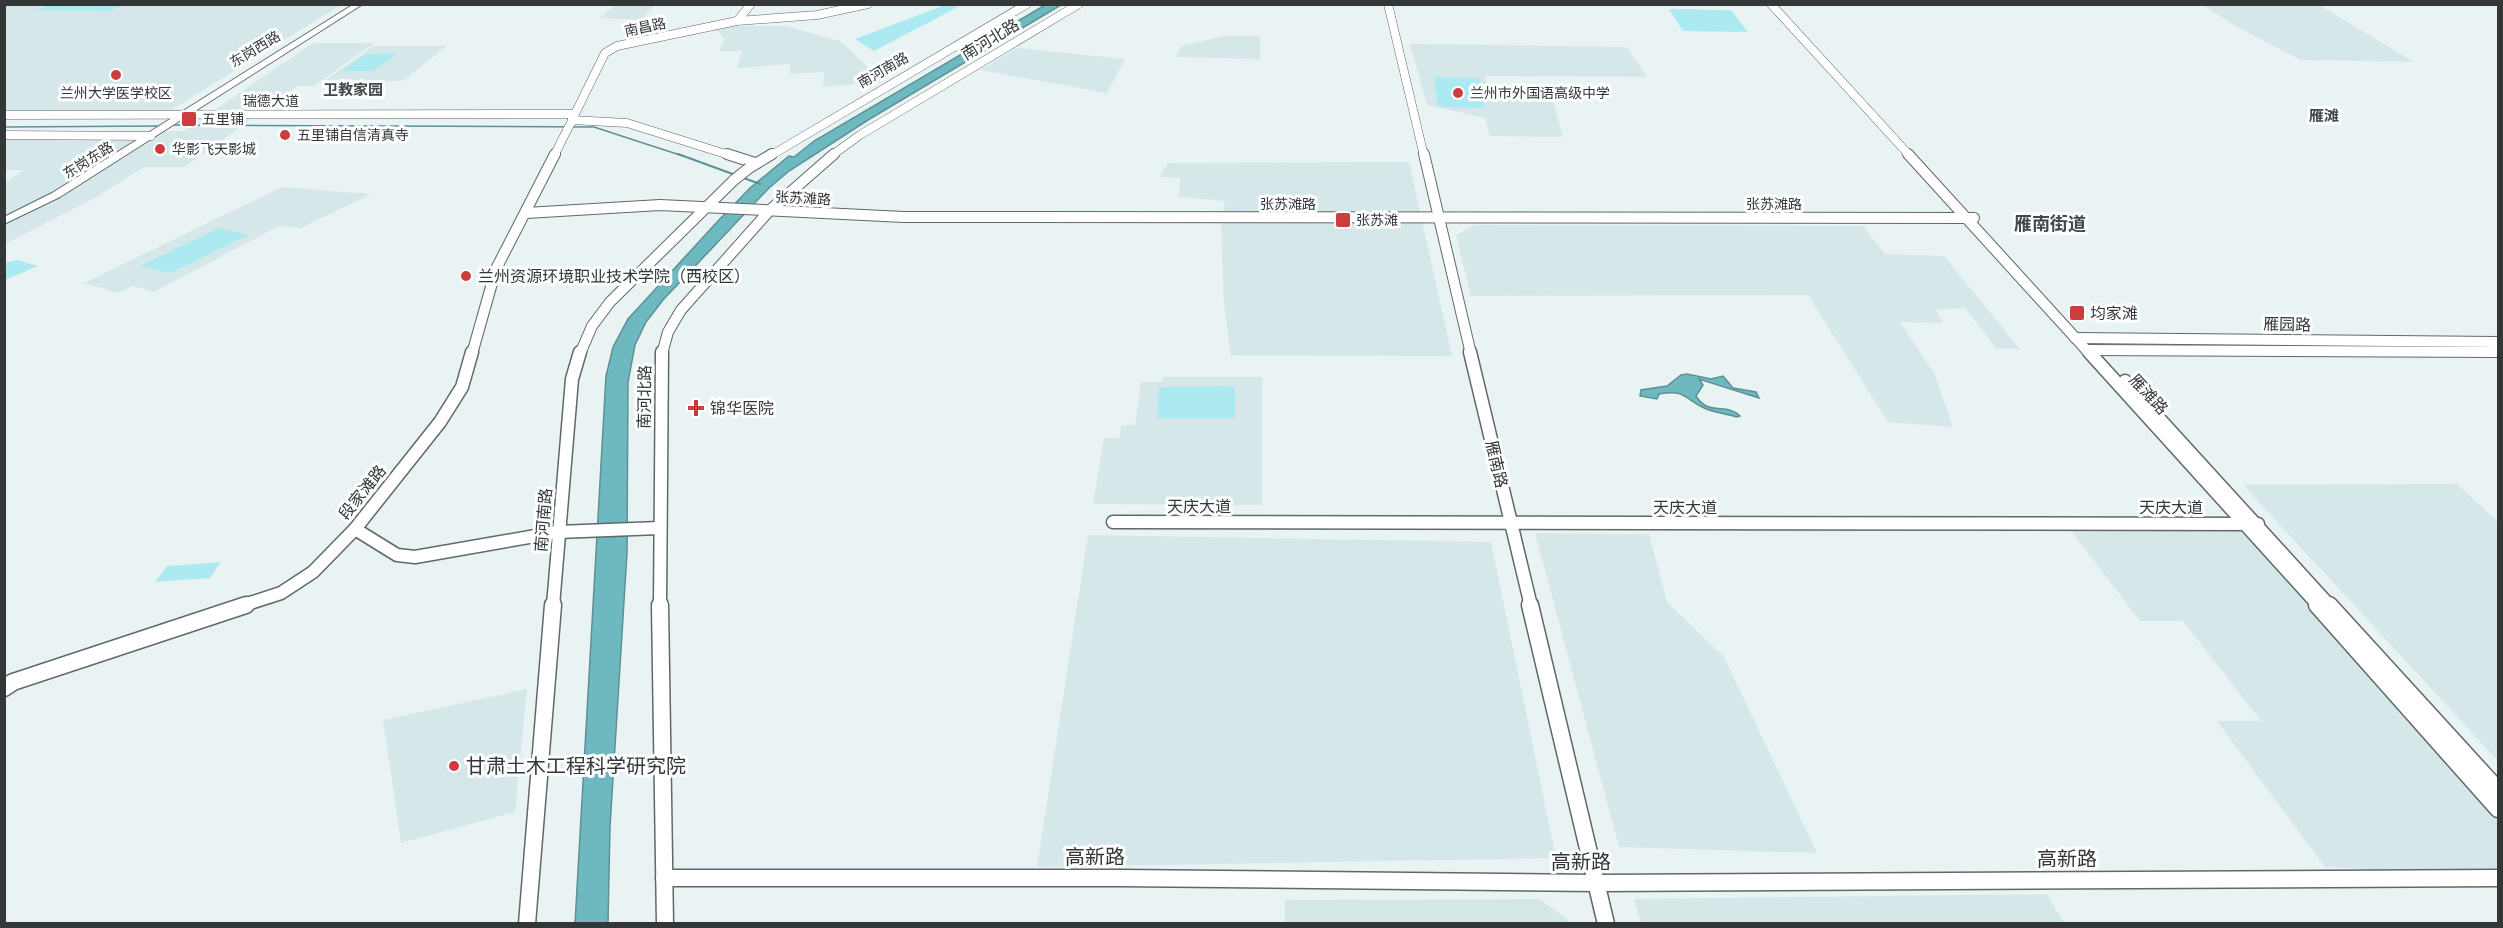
<svg xmlns="http://www.w3.org/2000/svg" width="2503" height="928" viewBox="0 0 2503 928" font-family="'Archivo Narrow','Noto Sans SC',sans-serif">
<style>
.built{fill:#d6e7e9}
.green{fill:#abeaf0}
.water{fill:#6eb8bf;stroke:#5d9196;stroke-width:1.5}
.lines{fill:none;stroke-linecap:round;stroke-linejoin:round}
.stream-far1{stroke:#5d9196;stroke-width:1.5}
.stream{stroke:#5d9196;stroke-width:2}
.secondary-far3-casing{stroke:#606869;stroke-width:9}
.secondary-far2-casing{stroke:#606869;stroke-width:12}
.secondary-far1-casing{stroke:#606869;stroke-width:15}
.secondary-casing{stroke:#606869;stroke-width:19}
.primary-casing{stroke:#606869;stroke-width:2}
.secondary-far3{stroke:#fff;stroke-width:8}
.secondary-far2{stroke:#fff;stroke-width:10}
.secondary-far1{stroke:#fff;stroke-width:12}
.secondary{stroke:#fff;stroke-width:16}
.primary{fill:#fff;fill-rule:evenodd}
.secondary-bridge-far1-casing{stroke:#606869;stroke-width:9;stroke-linecap:butt}
.secondary-bridge-casing{stroke:#606869;stroke-width:12;stroke-linecap:butt}
.secondary-bridge-far1{stroke:#fff;stroke-width:8}
.secondary-bridge{stroke:#fff;stroke-width:10}
.poi-dot{fill:#cd3d3f;stroke:#fcfeff;stroke-width:2}
.labels{text-anchor:middle;stroke-width:6;stroke-linejoin:round;paint-order:stroke}
.far-street-label{font-size:14px;fill:#343738;stroke:#fcfeff}
.far-poi-label{font-size:14px;fill:#343738;stroke:#fcfeff;text-anchor:start}
.far-neighbourhood-label{font-size:15px;font-weight:bold;fill:#404849;stroke:#fcfeff}
.street-label{font-size:16px;fill:#343738;stroke:#fcfeff}
.poi-label{font-size:16px;fill:#343738;stroke:#fcfeff;text-anchor:start}
.far-district-label{font-size:18px;font-weight:bold;fill:#404849;stroke:#fcfeff}
.near-poi-label{font-size:20px;fill:#343738;stroke:#fcfeff;text-anchor:start}
.near-street-label{font-size:20px;fill:#343738;stroke:#fcfeff}
</style>
<rect width="100%" height="100%" fill="#e9f3f4"/>
<g class="built">
<polygon points="5,5 341,5 168,112 5,112"/>
<polygon points="616,5 655,5 641,20 600,18"/>
<polygon points="2203,5 2319,5 2414,62 2301,60 2237,27"/>
<polygon points="735,26 786,26 840,41 883,81 823,87 824,72 790,74 790,64 737,68 742,51 719,51 725,38 713,27"/>
<polygon points="1224,36 1260,36 1260,59 1176,57 1182,46"/>
<polygon points="313,43 374,43 314,86 297,86 185,167 144,167 93,199 5,244 5,183 24,170 5,170 5,132 184,131"/>
<polygon points="1410,44 1627,47 1647,77 1485,76 1488,89 1495,96 1507,100 1553,101 1563,137 1490,136 1485,118 1427,105"/>
<polygon points="373,46 447,46 402,81 323,82"/>
<polygon points="1018,48 1125,59 1107,93 980,70"/>
<polygon points="1409,162 1452,356 1231,355 1224,304 1221,223 1225,201 1179,197 1180,178 1159,177 1168,163"/>
<polygon points="282,187 371,194 301,228 279,226 154,292 133,286 118,293 84,283"/>
<polygon points="1475,225 1863,226 1885,254 1944,256 2020,349 1996,348 1965,308 1936,310 1943,323 1900,322 1935,375 1953,427 1888,422 1808,295 1471,296 1456,235"/>
<polygon points="1163,377 1262,377 1262,505 1093,504 1104,438 1119,438 1121,426 1135,425 1141,382 1162,382"/>
<polygon points="2457,484 2498,522 2498,761 2243,485"/>
<polygon points="2245,523 2498,809 2498,875 2325,867 2217,721 2261,721 2183,621 2140,621 2066,524"/>
<polygon points="1535,533 1649,534 1667,602 1724,657 1817,853 1619,847"/>
<polygon points="1088,535 1491,542 1556,858 1037,867"/>
<polygon points="527,689 515,812 401,843 383,720"/>
<polygon points="2047,894 2064,923 1641,923 1634,899"/>
<polygon points="1540,899 1572,923 1285,923 1285,900"/>
</g>
<g class="green">
<polygon points="50,4 122,4 122,5 110,11 37,10"/>
<polygon points="945,5 958,7 874,51 855,39"/>
<polygon points="1669,9 1731,10 1748,32 1683,31"/>
<polygon points="366,54 397,54 373,71 342,71"/>
<polygon points="1434,77 1479,78 1485,108 1438,107"/>
<polygon points="219,228 249,235 170,273 140,266"/>
<polygon points="17,260 38,266 5,280 5,263"/>
<polygon points="1235,386 1235,418 1157,418 1159,387"/>
<polygon points="221,562 210,578 155,582 167,566"/>
</g>
<g class="water">
<polygon points="1045,5 1061,5 868,120 789,171 769,188 663,300 646,322 635,345 628,382 627,553 610,827 608,923 575,924 606,376 613,347 628,319 718,221 750,188 789,156 794,157 814,141"/>
<path d="M1687,374L1711,379L1723,376L1733,388L1756,392L1759,398L1699,379L1703,385L1696,396C1709,417 1726,402 1740,416L1737,417C1726,414 1713,412 1704,408C1685,399 1685,389 1659,394L1657,399L1640,396L1641,390L1667,386L1681,375Z"/>
</g>
<g class="lines">
<g class="stream-far1">
<polyline points="168,125 594,127 683,156"/>
<polyline points="4,127 162,126"/>
</g>
<polyline class="stream" points="678,154 760,184"/>
<defs>
<g id="secondary-far3">
<polyline points="1388,4 1424,156"/>
<polyline points="1771,4 1910,156"/>
<polyline points="737,21 751,4"/>
<polyline points="4,115 574,114"/>
<polyline points="572,120 605,53 617,46 737,21 817,15 868,4"/>
<polyline points="572,120 627,123 732,156"/>
<polyline points="4,135 151,136"/>
<polyline points="554,156 567,130"/>
<polyline points="770,156 1027,4"/>
<polyline points="831,156 860,135 1079,4"/>
</g>
<g id="secondary-far2">
<polyline points="727,154 755,163"/>
<polyline points="1424,154 1471,354"/>
<polyline points="1908,154 2090,354"/>
<polyline points="749,168 772,154"/>
<polyline points="526,213 660,205 904,217 1974,218"/>
<polyline points="2075,338 2498,342"/>
<polyline points="2086,350 2498,352"/>
<polyline points="472,354 496,269 555,154"/>
<polyline points="580,354 592,326 610,302 734,180"/>
<polyline points="662,354 668,332 681,310 770,210 834,154"/>
</g>
<g id="secondary-far1">
<polyline points="1470,352 1531,606"/>
<polyline points="2089,352 2319,606"/>
<polyline points="2125,381 2330,606"/>
<polyline points="1113,522 2258,524"/>
<polyline points="355,529 397,555 415,557 558,532 659,528"/>
<polyline points="241,606 281,593 313,572 355,529 440,422 462,387 472,352"/>
<polyline points="553,606 572,379 580,352"/>
<polyline points="660,606 662,352"/>
</g>
<g id="secondary">
<polyline points="660,605 665,924"/>
<polyline points="1530,605 1606,924"/>
<polyline points="2317,605 2498,809"/>
<polyline points="2329,605 2498,790"/>
<polyline points="4,688 13,682 246,605"/>
<polyline points="664,878 1121,878 1597,883 2498,878"/>
<polyline points="527,924 553,605"/>
</g>
<polygon id="primary" points="354,4 363,4 60,197 4,224 4,217 52,193"/>
</defs>
<use href="#secondary-far3" class="secondary-far3-casing"/>
<use href="#secondary-far2" class="secondary-far2-casing"/>
<use href="#secondary-far1" class="secondary-far1-casing"/>
<use href="#secondary" class="secondary-casing"/>
<use href="#primary" class="primary-casing"/>
<use href="#secondary-far3" class="secondary-far3"/>
<use href="#secondary-far2" class="secondary-far2"/>
<use href="#secondary-far1" class="secondary-far1"/>
<use href="#secondary" class="secondary"/>
<use href="#primary" class="primary"/>
<defs>
<polyline id="secondary-bridge-far1" points="567,130 571,123"/>
<polyline id="secondary-bridge" points="734,180 749,168"/>
</defs>
<use href="#secondary-bridge-far1" class="secondary-bridge-far1-casing"/>
<use href="#secondary-bridge" class="secondary-bridge-casing"/>
<use href="#secondary-bridge-far1" class="secondary-bridge-far1"/>
<use href="#secondary-bridge" class="secondary-bridge"/>
</g>
<g class="poi-dot">
<circle cx="116" cy="75" r="6"/>
<circle cx="1458" cy="93" r="6"/>
<rect x="181" y="111" width="16" height="16" rx="3"/>
<circle cx="285" cy="135" r="6"/>
<circle cx="160" cy="149" r="6"/>
<rect x="1335" y="212" width="16" height="16" rx="3"/>
<circle cx="466" cy="276" r="6"/>
<rect x="2069" y="305" width="16" height="16" rx="3"/>
<path d="M693 399h6v6h6v6h-6v6h-6v-6h-6v-6h6z"/>
<circle cx="454" cy="766" r="6"/>
</g>
<g class="labels">
<g class="far-street-label">
<text transform="translate(645 27) rotate(-12)" y="5">南昌路</text>
<text transform="translate(255 49) rotate(-31)" y="5">东岗西路</text>
<text transform="translate(883 70) rotate(-30)" y="5">南河南路</text>
<text x="271" y="106">瑞德大道</text>
<text transform="translate(88 160) rotate(-32)" y="5">东岗东路</text>
<text transform="translate(803 198) rotate(3)" y="5">张苏滩路</text>
<text x="1288" y="209">张苏滩路</text>
<text x="1774" y="209">张苏滩路</text>
</g>
<g class="far-poi-label">
<text x="116" y="98" text-anchor="middle">兰州大学医学校区</text>
<text x="1470" y="98">兰州市外国语高级中学</text>
<text x="202" y="124">五里铺</text>
<text x="297" y="140">五里铺自信清真寺</text>
<text x="172" y="154">华影飞天影城</text>
<text x="1356" y="225">张苏滩</text>
</g>
<g class="far-neighbourhood-label">
<text x="353" y="95">卫教家园</text>
<text x="2324" y="121">雁滩</text>
</g>
<g class="street-label">
<text transform="translate(990 39) rotate(-31)" y="6">南河北路</text>
<text transform="translate(2287 324) rotate(1)" y="6">雁园路</text>
<text transform="translate(2149 394) rotate(47)" y="6">雁滩路</text>
<text transform="translate(644 397) rotate(-89)" y="6">南河北路</text>
<text transform="translate(1497 464) rotate(77)" y="6">雁南路</text>
<text transform="translate(362 492) rotate(-51)" y="6">段家滩路</text>
<text x="1199" y="512">天庆大道</text>
<text x="1685" y="513">天庆大道</text>
<text x="2171" y="513">天庆大道</text>
<text transform="translate(543 520) rotate(-85)" y="6">南河南路</text>
</g>
<g class="poi-label">
<text x="478" y="282">兰州资源环境职业技术学院（西校区）</text>
<text x="2090" y="319">均家滩</text>
<text x="710" y="414">锦华医院</text>
</g>
<g class="far-district-label">
<text x="2050" y="230">雁南街道</text>
</g>
<g class="near-poi-label">
<text x="466" y="773">甘肃土木工程科学研究院</text>
</g>
<g class="near-street-label">
<text x="1095" y="864">高新路</text>
<text x="2067" y="866">高新路</text>
<text x="1581" y="869">高新路</text>
</g>
</g>
<rect width="2503" height="928" fill="none" stroke="#343738" stroke-width="12"/>
</svg>
